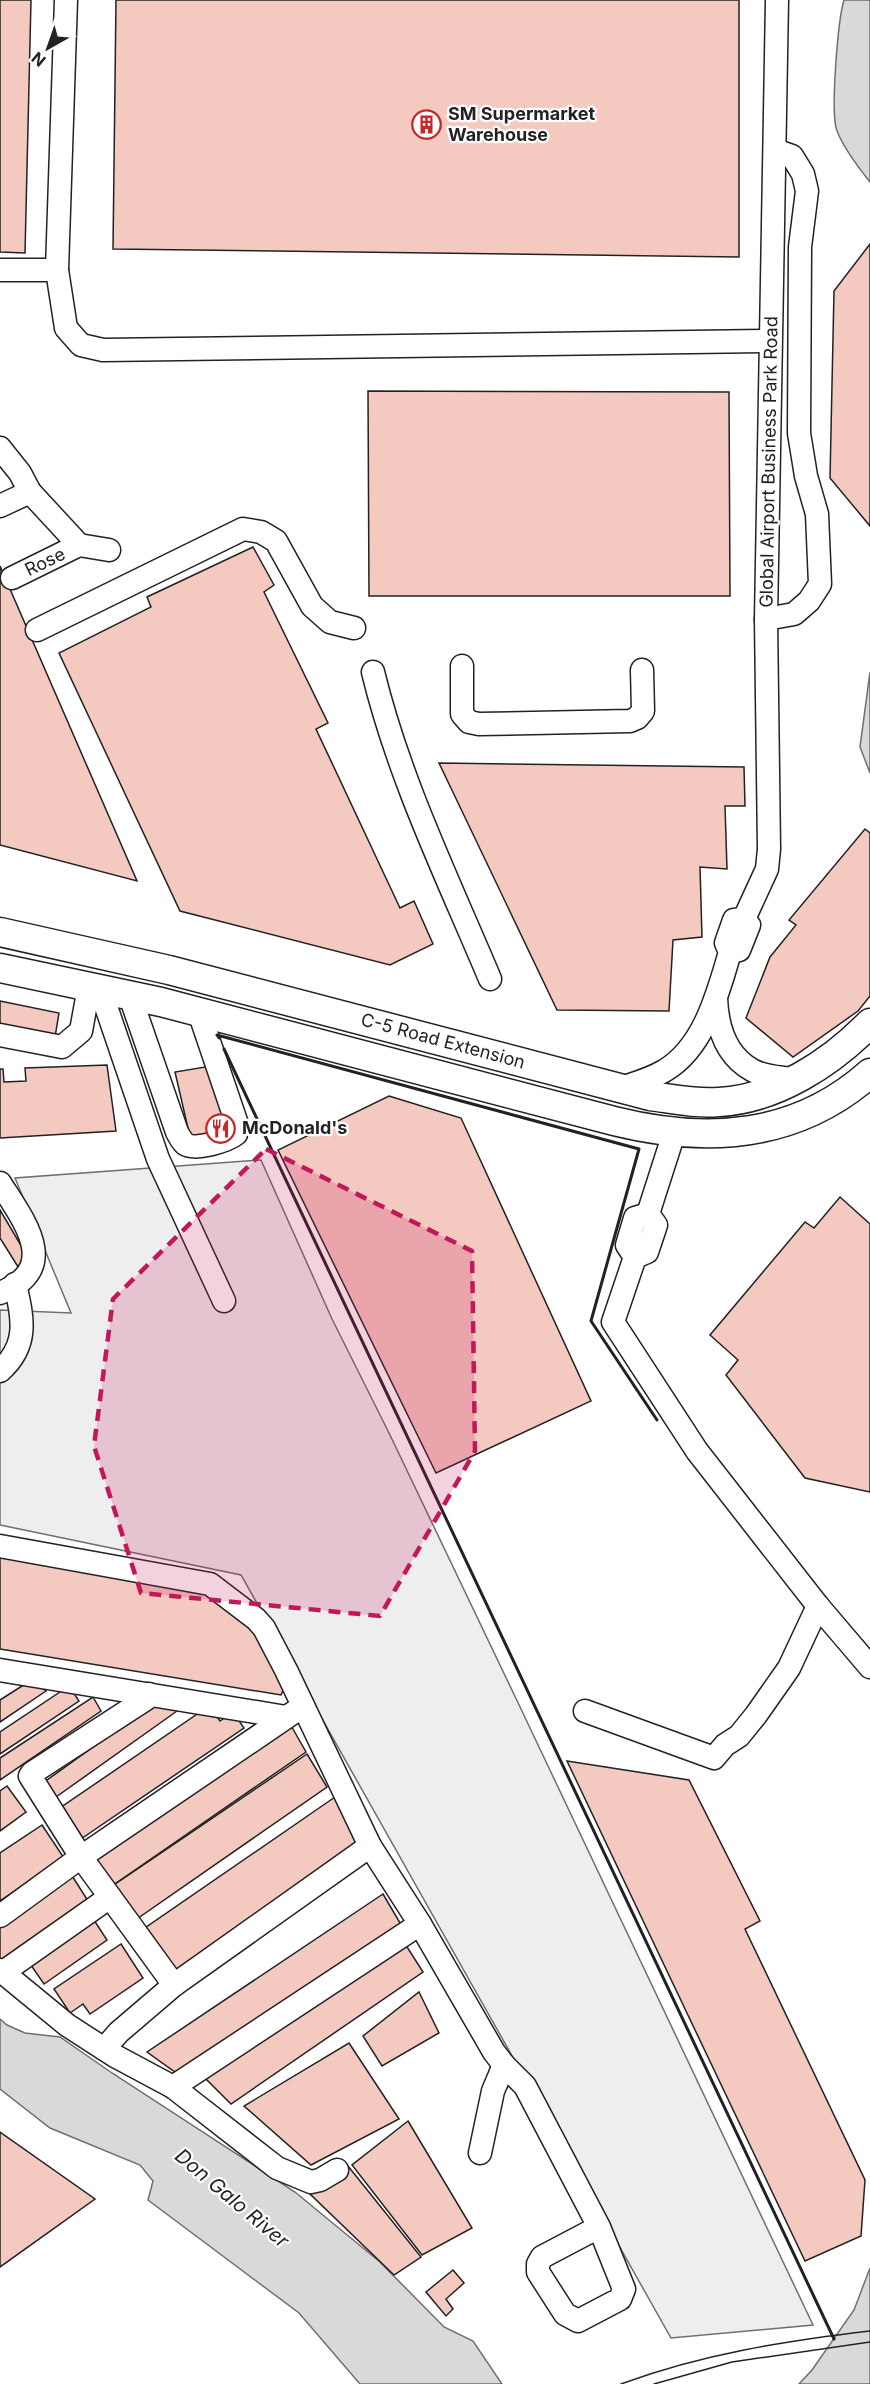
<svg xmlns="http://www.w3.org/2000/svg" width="870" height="2384" viewBox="0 0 870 2384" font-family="Inter,sans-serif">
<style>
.green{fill:#eee;stroke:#6f6f6f;stroke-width:1.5}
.water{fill:#d9d9d9;stroke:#6f6f6f;stroke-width:1.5}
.building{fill:#f3c9c0;stroke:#222;stroke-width:1.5}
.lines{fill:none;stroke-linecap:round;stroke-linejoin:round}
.minor-casing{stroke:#222;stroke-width:25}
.major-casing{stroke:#222;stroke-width:31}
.minor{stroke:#fff;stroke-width:22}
.major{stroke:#fff;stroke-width:28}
.tram{stroke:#222;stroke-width:1.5}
.wall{stroke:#222;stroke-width:3}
.marked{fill:#c2185b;fill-opacity:0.2;stroke:#c2185b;stroke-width:4.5;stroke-dasharray:12 8;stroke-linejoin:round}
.labels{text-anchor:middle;stroke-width:4.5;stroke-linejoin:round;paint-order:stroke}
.poi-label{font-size:18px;font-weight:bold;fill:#222;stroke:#fff;text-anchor:start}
.street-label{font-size:18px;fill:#222;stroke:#fff}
.water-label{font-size:20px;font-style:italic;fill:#222;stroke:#fff}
</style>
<rect width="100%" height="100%" fill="#fff"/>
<polygon class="green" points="261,1160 332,1319 390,1435 521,1709 813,2325 671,2338 241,1575 0,1525 0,1310 71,1313 15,1178"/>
<g class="water">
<path d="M844,0H870V182C858,167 844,149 837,131C830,113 838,20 844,0Z"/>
<polygon points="870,672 870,773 860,747"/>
<polygon points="0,2019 7,2025 25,2033 60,2037 112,2073 295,2192 380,2262 444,2327 473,2341 502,2384 360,2384 299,2313 148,2200 153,2181 140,2165 50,2128 0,2089"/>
<polygon points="870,2268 870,2384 799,2384 812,2370 854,2310"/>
</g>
<g class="building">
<polygon points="0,0 31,0 25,253 0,252"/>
<polygon points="116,0 739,0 739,257 113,249"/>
<polygon points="870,244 870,526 830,478 834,291"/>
<polygon points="368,391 729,392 730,596 369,596"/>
<polygon points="253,547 274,585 264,592 328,723 316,729 400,908 414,901 433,944 390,965 180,911 59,653 151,607 147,597"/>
<polygon points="0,566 137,881 0,845"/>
<polygon points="439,763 744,767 745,806 725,806 727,869 700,867 702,937 673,940 669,1011 557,1010"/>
<polygon points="865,829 870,833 870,996 858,1011 793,1057 746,1018 770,957 796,925 789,920"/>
<polygon points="0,1001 59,1013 54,1043 0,1030"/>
<polygon points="107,1065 116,1131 0,1138 0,1069 3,1069 4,1082 26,1081 25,1068"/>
<polygon points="211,1066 228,1130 190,1137 175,1072"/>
<polygon points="389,1096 461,1118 591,1401 436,1473 278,1150"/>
<polygon points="840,1197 870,1224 870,1492 805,1478 726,1375 738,1360 710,1335 805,1222 814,1228"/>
<polygon points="0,1210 32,1264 20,1270 0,1238"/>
<polygon points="0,1548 209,1587 254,1623 289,1678 281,1695 0,1649"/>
<polygon points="33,1679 46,1691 0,1722 0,1700"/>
<polygon points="69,1686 79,1701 0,1754 0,1732"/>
<polygon points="93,1697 101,1711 0,1780 0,1758"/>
<polygon points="163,1697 177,1711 49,1802 40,1785"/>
<polygon points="209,1706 220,1721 233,1712 244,1728 75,1843 54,1812"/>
<polygon points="289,1722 306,1752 106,1890 86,1859"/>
<polygon points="307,1754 327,1787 131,1923 108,1889"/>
<polygon points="567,1761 689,1780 760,1921 745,1929 865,2180 861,2236 805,2261"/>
<polygon points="7,1786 26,1812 0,1831 0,1791"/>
<polygon points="335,1797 358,1846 172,1975 142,1930"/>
<polygon points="42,1825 64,1858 0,1901 0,1853"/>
<polygon points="69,1871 90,1904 0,1963 0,1919"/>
<polygon points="383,1894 403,1928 182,2077 147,2052"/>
<polygon points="90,1914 107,1940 44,1984 26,1958"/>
<polygon points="402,1939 423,1972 231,2104 202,2075"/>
<polygon points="121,1944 143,1978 90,2014 83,2004 70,2013 54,1989"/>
<polygon points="419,1992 439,2033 382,2066 363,2036"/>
<polygon points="349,2043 399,2119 311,2165 244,2106"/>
<polygon points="408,2121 472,2228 422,2255 352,2165"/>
<polygon points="0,2132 95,2199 0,2267"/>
<polygon points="348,2166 421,2257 394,2275 308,2192"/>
<polygon points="453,2270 464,2283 446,2299 453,2309 446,2316 426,2292"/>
</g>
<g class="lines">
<defs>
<g id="minor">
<polyline points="66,0 57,270 66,328 81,345 103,350 770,341"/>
<polyline points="0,270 57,270"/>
<polyline points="0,448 20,473 30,492 79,545 109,550"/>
<polyline points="0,506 30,492"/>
<polyline points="12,578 79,545"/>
<polyline points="766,619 794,614 809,601 820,584 817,514 806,476 799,433 800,247 807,191 803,174 792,156 775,150"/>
<polyline points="37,630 243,529 261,532 276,541 312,606 330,622 354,628"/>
<polyline points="462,666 462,714 469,722 479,724 630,721 637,718 643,711 642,670"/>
<path d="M373,672C399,779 448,879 490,979"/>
<polyline points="744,919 767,869 769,849 766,619 777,0"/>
<polyline points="730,952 739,950 749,925 744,919"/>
<polyline points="100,989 158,1159 224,1301"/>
<path d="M130,996L177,1132C179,1136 182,1141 185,1144C195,1151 227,1141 236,1134L237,1124L199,1012"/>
<path d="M716,998C717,1025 725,1055 752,1070C764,1077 779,1077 793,1079"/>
<polyline points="0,1035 62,1047 81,1031 89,987"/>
<path d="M621,1088C636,1083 651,1079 664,1071C704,1048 718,993 730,952L726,943L734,920L744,919"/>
<path d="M0,1183C24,1221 62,1268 0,1293"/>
<polyline points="648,1214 656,1225 647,1252 635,1257 613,1322 697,1451 818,1606 870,1667"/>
<polyline points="648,1214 674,1133"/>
<polyline points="635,1257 627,1245 635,1218 648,1214"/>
<path d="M0,1371C29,1345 23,1319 15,1284"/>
<polyline points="0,1546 210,1584 256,1619 264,1628 286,1670 370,1846 420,1924 494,2052 504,2065 525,2086 599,2227 624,2289 620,2299 578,2321 565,2314 538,2272 538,2264 542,2257 599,2227"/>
<polyline points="0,1670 286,1717"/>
<polyline points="149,1694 146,1699 32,1773 30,1776 81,1857 174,1985"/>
<polyline points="585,1711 714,1758 725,1745 739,1736 756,1715 789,1668 818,1606"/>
<polyline points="0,1916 81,1857 303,1706"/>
<polyline points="0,1970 67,2025 115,2056 173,2087 277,2168 311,2182 320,2180 337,2170"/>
<polyline points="2,1973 110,1897"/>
<polyline points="104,2049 119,2032 174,1985 370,1846"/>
<polyline points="173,2087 420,1924"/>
<polyline points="480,2153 493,2091 504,2065"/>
</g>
<g id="major">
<path d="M0,932L169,970L650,1096C673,1099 696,1104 719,1102C776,1099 831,1063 870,1023"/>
<path d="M0,968L161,1002L614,1121C706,1144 796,1139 870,1073"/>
</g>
</defs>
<use href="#minor" class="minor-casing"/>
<use href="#major" class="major-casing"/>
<use href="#minor" class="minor"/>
<use href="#major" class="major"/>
<g class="tram">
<path d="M621,2384C702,2354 785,2341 870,2331"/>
<polyline points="654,2384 732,2362 870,2342"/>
</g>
<g class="wall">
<polyline points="219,1038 217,1035 639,1149 591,1321 657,1420"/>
<polyline points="224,1049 834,2339"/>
</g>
</g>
<path class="marked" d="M266,1149L472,1251L475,1451L380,1616L141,1593L94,1446L113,1299Z"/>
<defs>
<symbol id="building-ring" viewBox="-11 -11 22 22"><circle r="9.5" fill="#fff" stroke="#c62828" stroke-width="1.5"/><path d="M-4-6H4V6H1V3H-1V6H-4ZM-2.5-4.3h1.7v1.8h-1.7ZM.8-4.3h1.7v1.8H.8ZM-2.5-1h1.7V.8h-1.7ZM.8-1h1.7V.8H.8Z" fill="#c62828"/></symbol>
<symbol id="restaurant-ring" viewBox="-11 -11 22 22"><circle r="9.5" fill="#fff" stroke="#c62828" stroke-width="1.5"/><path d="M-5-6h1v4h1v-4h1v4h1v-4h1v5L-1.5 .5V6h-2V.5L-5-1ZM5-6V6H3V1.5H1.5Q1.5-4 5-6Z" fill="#c62828"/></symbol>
</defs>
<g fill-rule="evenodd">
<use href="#building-ring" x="410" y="108" width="33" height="33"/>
<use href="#restaurant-ring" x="204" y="1112" width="33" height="33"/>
</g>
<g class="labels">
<g class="poi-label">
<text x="448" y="120">SM Supermarket<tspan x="448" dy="21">Warehouse</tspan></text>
<text x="242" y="1134">McDonald's</text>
</g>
<g class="street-label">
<text transform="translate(769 462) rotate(-89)" y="6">Global Airport Business Park Road</text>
<text transform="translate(45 562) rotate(-26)" y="6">Rose</text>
<text transform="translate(443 1041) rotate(15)" y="6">C-5 Road Extension</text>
</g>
<g class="water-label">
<text transform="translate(232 2198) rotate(40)" y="7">Don Galo River</text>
</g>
</g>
<g transform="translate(48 48) rotate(220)" stroke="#ffffff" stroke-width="4.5" paint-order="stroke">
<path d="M0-4.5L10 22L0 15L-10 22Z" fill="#222222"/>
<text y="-9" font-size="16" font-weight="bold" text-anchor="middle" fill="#222222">N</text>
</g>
</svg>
